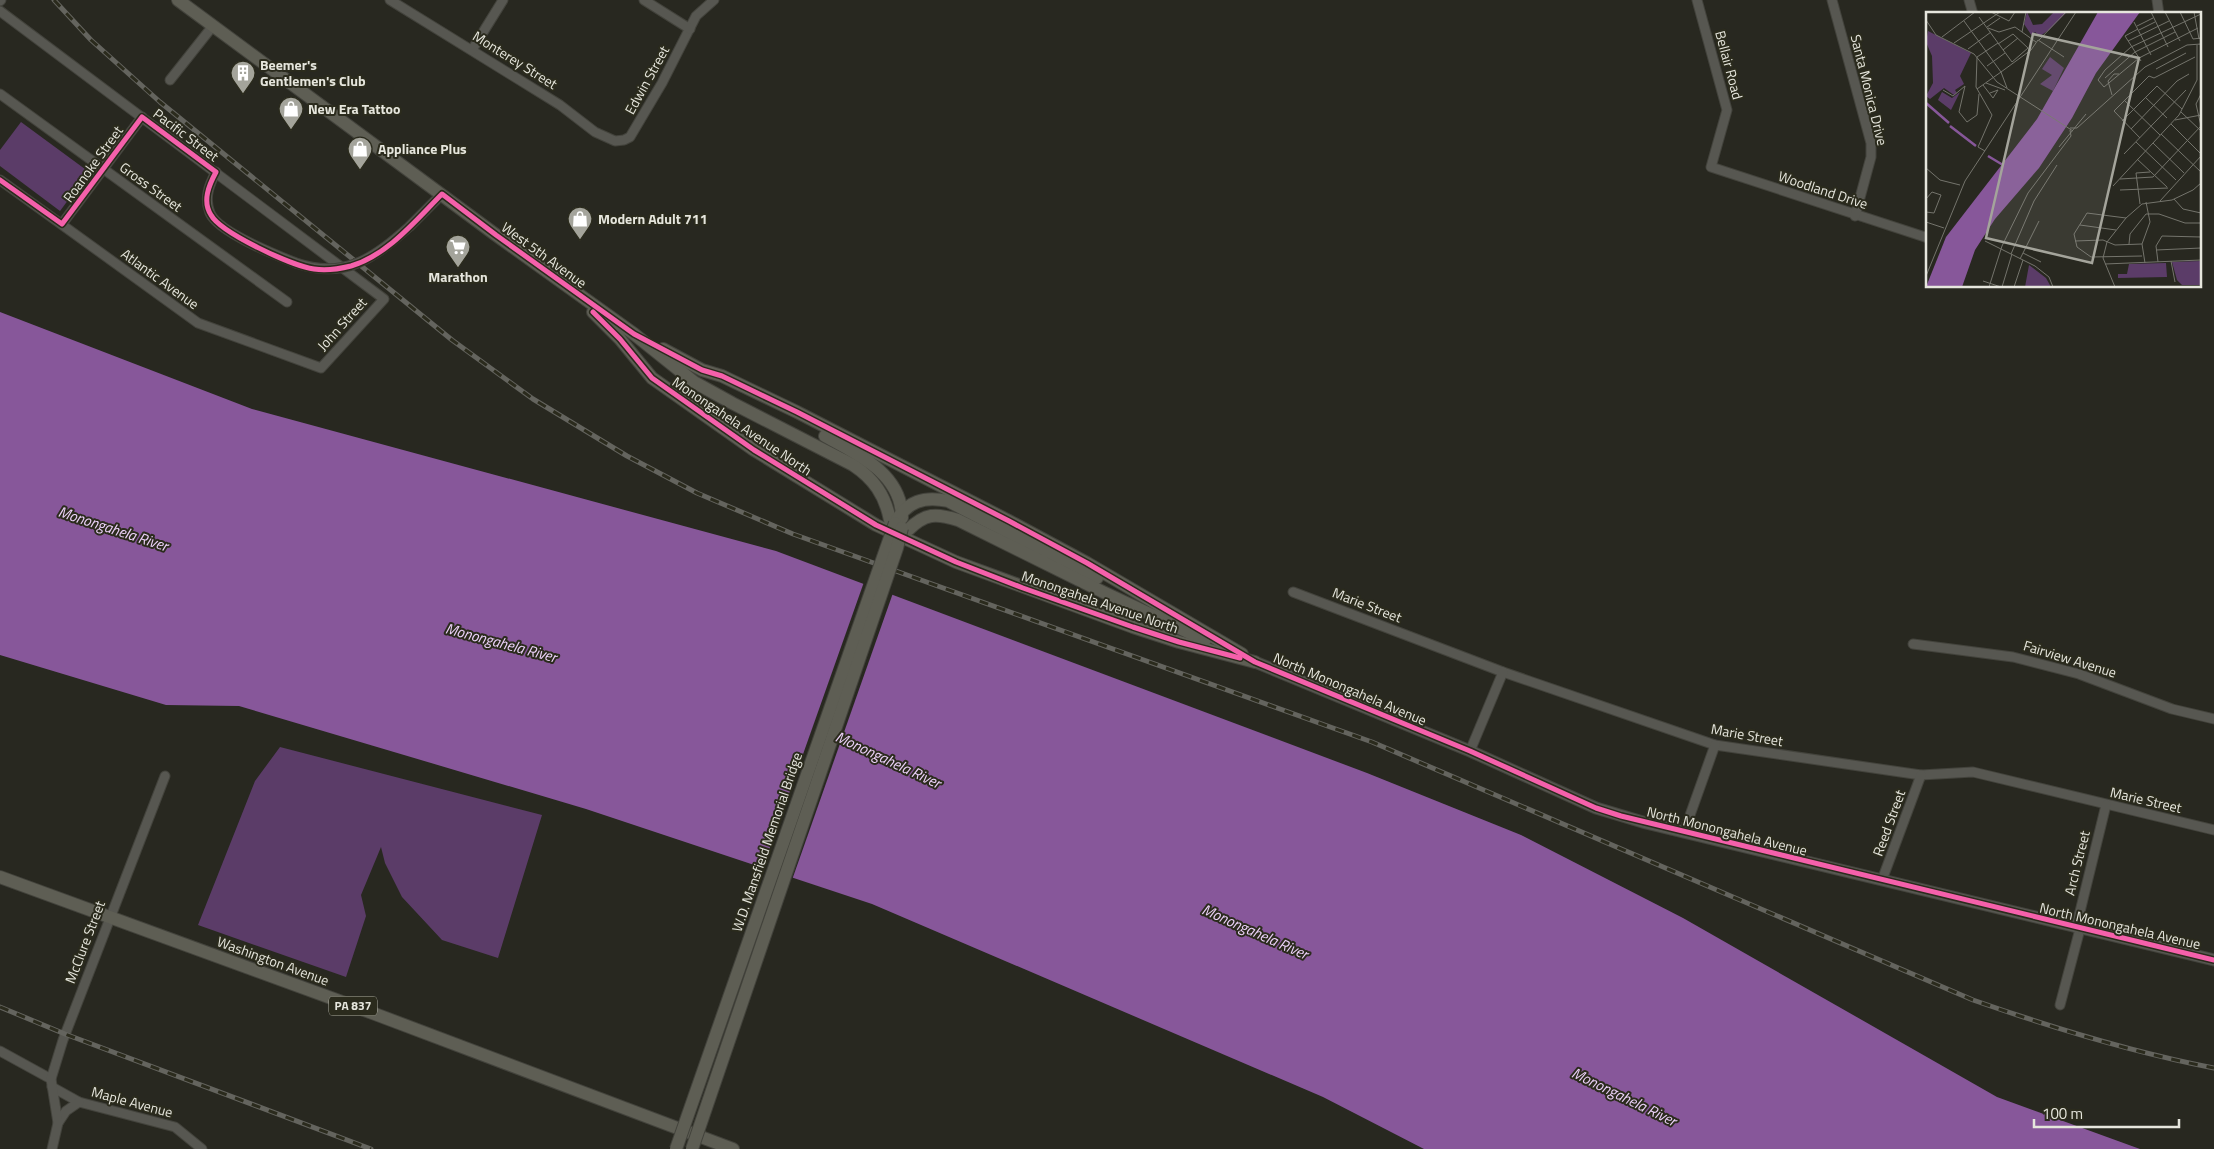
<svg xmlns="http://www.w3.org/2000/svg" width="2214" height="1149" viewBox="0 0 2214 1149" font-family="'Titillium Web',sans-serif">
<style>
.green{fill:#5b3c68}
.water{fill:#87579a}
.pier{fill:#282820}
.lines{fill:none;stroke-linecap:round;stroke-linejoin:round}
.street-casing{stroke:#43433c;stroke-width:11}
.secondary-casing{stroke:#43433c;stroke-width:13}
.primary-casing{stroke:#43433c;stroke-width:14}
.street{stroke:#575751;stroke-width:9}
.secondary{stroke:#575751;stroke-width:11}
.primary{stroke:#5e5e54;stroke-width:12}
.rail-casing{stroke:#64645e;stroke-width:5}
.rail{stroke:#2b2b1d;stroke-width:3;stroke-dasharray:9;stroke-linecap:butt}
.street-bridge-casing{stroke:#43433c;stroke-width:11;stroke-linecap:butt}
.primary-bridge-casing{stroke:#43433c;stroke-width:14;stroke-linecap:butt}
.street-bridge{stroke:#575751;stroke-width:9}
.primary-bridge{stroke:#5e5e54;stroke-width:12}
.cycleway-casing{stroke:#2b2b1d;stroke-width:8}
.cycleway{stroke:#f560ab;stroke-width:5}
.labels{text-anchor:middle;stroke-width:4;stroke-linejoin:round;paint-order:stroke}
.shield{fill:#2b2b1d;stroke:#aeaea3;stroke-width:1}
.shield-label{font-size:12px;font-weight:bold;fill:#e6e6dd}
.street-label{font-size:14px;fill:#e6e6dd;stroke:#2b2b1d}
.poi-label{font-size:14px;font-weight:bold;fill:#e6e6dd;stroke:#2b2b1d;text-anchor:start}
.water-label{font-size:15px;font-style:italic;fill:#efd4fc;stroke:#2b2b1d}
.inset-river{fill:none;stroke:#87579a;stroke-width:2.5}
.inset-road{fill:none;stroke:#74746c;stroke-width:1}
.view{fill:#a4a49b;fill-opacity:0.15;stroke:#a4a49b;stroke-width:2.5}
.inset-edge{fill:none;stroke:#e6e6dd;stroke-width:2.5}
</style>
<rect width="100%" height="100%" fill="#282820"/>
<g class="green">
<polygon points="21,122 89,172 60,211 0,166 0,150"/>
<polygon points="280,747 542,815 498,958 442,940 402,897 385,863 381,847 361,895 366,916 346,977 198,925 255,781"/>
</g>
<polygon class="water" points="0,312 252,409 776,551 1367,773 1521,835 1683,918 1997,1097 2140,1149 1424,1149 1323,1097 872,904 586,809 239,706 166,705 0,655"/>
<polygon class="pier" points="864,582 893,593 792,880 762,870"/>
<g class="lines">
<defs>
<g id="street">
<polyline points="390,0 560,105 595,132 615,141 624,140 630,137 662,83 696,16 714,0"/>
<polyline points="644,0 690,29"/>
<polyline points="1697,0 1727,110 1711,167 1928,238"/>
<polyline points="1832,0 1871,143 1871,157 1855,216"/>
<polyline points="1969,0 1973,14"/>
<polyline points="2157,0 2159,14"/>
<polyline points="0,1 1,0"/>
<polyline points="0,11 384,299 321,368 198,323 0,180"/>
<polyline points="472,50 503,0"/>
<polyline points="170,80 212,27"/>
<polyline points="0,94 287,302"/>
<path d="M216,172C209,185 204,198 210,213C218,232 276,255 296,263"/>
<polyline points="62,224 142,117"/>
<polyline points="410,226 442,194"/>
<polyline points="1293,592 1503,672 1715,745 1921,775 1973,772 2214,830"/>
<polyline points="1913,644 2013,657 2079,674 2172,709 2214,719"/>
<polyline points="1470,751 1503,672"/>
<polyline points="1684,832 1715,745"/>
<polyline points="1882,880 1921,775"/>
<polyline points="2076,928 2106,805"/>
<polyline points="2060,1005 2080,929"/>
<polyline points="0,1051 51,1079"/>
<polyline points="52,1087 79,1102 175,1127 202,1149"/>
<polyline points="58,1123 66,1111 79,1102"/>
<polyline points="52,1149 58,1123 51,1079 63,1040 165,776"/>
</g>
<polyline id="secondary" points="1255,662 1470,751 1596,808 1646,823 2214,960"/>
<g id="primary">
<path d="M178,0L496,235L634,334L694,382L732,403L853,465C874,479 885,495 890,520"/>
<polyline points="593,312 620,339 652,378 754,450 876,525 956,562 1133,627 1179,642 1255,662"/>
<polyline points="663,349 702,370 722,376 797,412 1009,521 1087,563 1242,654"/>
<path d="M825,436C858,454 902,474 902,518"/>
<path d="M895,523C907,501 924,496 948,501L1097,578"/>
<path d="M908,530C925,513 936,513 958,520L1103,592L1205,640"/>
<polyline points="0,877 375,1014 733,1149"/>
</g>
</defs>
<use href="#street" class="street-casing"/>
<use href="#secondary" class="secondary-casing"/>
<use href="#primary" class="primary-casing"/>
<use href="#street" class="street"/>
<use href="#secondary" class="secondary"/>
<use href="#primary" class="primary"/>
<defs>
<g id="rail">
<path d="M54,0L91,40L160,102L452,340L533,399L627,456L697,493L793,534L1372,742L1973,1000C2053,1028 2131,1052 2214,1068"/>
<polyline points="0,1007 65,1034 371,1149"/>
</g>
</defs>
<use href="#rail" class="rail-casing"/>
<use href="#rail" class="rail"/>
<defs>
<path id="street-bridge" d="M296,263C345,280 374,258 410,226"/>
<g id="primary-bridge">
<polyline points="676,1149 895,523"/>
<polyline points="692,1149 897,548 902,528"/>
</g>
</defs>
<use href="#street-bridge" class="street-bridge-casing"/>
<use href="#primary-bridge" class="primary-bridge-casing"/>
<use href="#street-bridge" class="street-bridge"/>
<use href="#primary-bridge" class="primary-bridge"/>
<defs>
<g id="cycleway">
<path d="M0,180L62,224L142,117L216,172C209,185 202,201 211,215C221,233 292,266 314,269C326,271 339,269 351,266C388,255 416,220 442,194L496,235L634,334L702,370L722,376L797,412L1009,521L1087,563L1255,662L1470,751L1596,808L1621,816L2214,960"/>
<polyline points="593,312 620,339 652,378 754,450 876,525 956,562 1023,588 1133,627 1179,642 1240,658"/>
</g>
</defs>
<use href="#cycleway" class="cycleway-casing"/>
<use href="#cycleway" class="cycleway"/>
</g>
<defs>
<symbol id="building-pin" viewBox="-11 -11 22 30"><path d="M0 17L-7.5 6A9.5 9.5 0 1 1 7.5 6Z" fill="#a4a49b" stroke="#2b2b1d"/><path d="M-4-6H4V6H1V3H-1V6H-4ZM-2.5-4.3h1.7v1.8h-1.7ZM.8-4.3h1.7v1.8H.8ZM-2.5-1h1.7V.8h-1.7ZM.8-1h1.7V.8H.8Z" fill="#fff"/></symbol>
<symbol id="shop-pin" viewBox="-11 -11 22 30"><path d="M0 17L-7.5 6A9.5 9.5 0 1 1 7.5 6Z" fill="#a4a49b" stroke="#2b2b1d"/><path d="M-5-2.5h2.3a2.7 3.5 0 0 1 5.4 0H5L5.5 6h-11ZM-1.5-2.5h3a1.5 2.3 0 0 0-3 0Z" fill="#fff"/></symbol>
<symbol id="supermarket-pin" viewBox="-11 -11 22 30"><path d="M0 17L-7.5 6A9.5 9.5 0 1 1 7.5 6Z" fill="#a4a49b" stroke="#2b2b1d"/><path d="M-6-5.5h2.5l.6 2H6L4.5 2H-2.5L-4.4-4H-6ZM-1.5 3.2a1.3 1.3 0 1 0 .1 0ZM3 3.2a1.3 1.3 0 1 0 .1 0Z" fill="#fff"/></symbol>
</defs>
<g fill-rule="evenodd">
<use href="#building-pin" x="229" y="59" width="28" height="38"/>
<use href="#shop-pin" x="277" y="95" width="28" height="38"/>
<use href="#shop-pin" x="346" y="135" width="28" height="38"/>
<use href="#shop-pin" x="566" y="205" width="28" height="38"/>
<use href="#supermarket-pin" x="444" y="233" width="28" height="38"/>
</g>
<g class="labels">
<rect class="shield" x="329" y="996.5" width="48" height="19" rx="4"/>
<g class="shield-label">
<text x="353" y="1010">PA 837</text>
</g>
<g class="street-label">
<text transform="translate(515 60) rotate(32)" y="5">Monterey Street</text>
<text transform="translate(1729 65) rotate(75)" y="5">Bellair Road</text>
<text transform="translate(647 80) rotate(-61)" y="5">Edwin Street</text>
<text transform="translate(1869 90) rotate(76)" y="5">Santa Monica Drive</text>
<text transform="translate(186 135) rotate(37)" y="5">Pacific Street</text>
<text transform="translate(93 164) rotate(-54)" y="5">Roanoke Street</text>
<text transform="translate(151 187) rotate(36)" y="5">Gross Street</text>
<text transform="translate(1823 190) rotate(18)" y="5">Woodland Drive</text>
<text transform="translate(544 255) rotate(36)" y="5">West 5th Avenue</text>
<text transform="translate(160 279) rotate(36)" y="5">Atlantic Avenue</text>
<text transform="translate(342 324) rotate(-48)" y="5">John Street</text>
<text transform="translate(742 426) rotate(34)" y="5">Monongahela Avenue North</text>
<text transform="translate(1100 602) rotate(19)" y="5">Monongahela Avenue North</text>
<text transform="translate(1367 605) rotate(21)" y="5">Marie Street</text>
<text transform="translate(2070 659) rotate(17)" y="5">Fairview Avenue</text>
<text transform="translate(1350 689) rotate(23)" y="5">North Monongahela Avenue</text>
<text transform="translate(1747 735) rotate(10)" y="5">Marie Street</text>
<text transform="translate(2146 800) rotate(13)" y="5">Marie Street</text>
<text transform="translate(1889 823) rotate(-70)" y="5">Reed Street</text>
<text transform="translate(1727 831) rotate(14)" y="5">North Monongahela Avenue</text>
<text transform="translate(767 842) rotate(-71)" y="5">W.D. Mansfield Memorial Bridge</text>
<text transform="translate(2077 863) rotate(-76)" y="5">Arch Street</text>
<text transform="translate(2120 926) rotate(13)" y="5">North Monongahela Avenue</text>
<text transform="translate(85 942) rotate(-69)" y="5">McClure Street</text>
<text transform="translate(273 961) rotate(20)" y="5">Washington Avenue</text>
<text transform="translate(132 1102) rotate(15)" y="5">Maple Avenue</text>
</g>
<g class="poi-label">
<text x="260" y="70">Beemer's<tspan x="260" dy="16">Gentlemen's Club</tspan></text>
<text x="308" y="114">New Era Tattoo</text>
<text x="378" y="154">Appliance Plus</text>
<text x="598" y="224">Modern Adult 711</text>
<text x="458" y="282" text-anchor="middle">Marathon</text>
</g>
<g class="water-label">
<text transform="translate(113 529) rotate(18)" y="5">Monongahela River</text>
<text transform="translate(501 643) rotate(15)" y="5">Monongahela River</text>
<text transform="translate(888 760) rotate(25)" y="5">Monongahela River</text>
<text transform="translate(1255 932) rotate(24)" y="5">Monongahela River</text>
<text transform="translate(1624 1097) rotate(26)" y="5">Monongahela River</text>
</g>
</g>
<g transform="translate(1926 12)">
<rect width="275" height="275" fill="#282820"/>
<path d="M101,0L107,13L116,12L128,0H141L123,18L114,24L109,20L106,24L98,12ZM2,19L45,41L34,64L38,72L29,78L31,81L28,83L18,76L4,87L0,84L7,71L6,44L0,30ZM124,45L138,56L127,79L114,72L126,63L116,57ZM16,80L26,86L34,80L25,98L12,88ZM275,249V273H256L251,268L246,250ZM240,251L241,265L192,266V262H201L203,252ZM103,253L120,266L125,275H99Z" fill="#5b3c68"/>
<path d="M172,0H214L170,61L146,106L113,156L69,207L49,238L36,275H0L20,225L111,107Z" fill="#87579a"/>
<path class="inset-river" d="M0,91L23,111M24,114L50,134M62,144L77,153"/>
<path class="inset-road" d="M65,0L83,9L89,0M225,0L242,35M239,0L254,29M254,0L267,27L275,26M268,0L273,27M53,5L86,50M0,8L10,23L48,42L71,70L147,119M38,9L75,60L105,38L112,28M208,10L225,43M211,14L227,6M61,15L74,6M62,16L73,20L89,15L110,30M272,16L213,46L178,75L172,68L179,58L205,35L275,2M212,17L199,24L215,49M213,18L229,10M96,20L100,0M16,25L49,0M112,28L138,45M113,28L139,1M202,29L243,9M28,31L74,0M72,32L87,22L102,36L86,50M42,37L65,20M77,38L92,26M51,45L72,31M51,45L50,75L66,103L52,135L59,139M61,54L79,41M230,57L260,41M75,60L81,76M179,66L209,40L249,20M60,71L79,78M57,73L67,86L72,78L64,81M51,77L75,60M17,78L27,84L39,74L33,100L41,110L51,103L53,82M186,83L182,69L188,62H193M219,85L241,106M199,89L234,123M255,100L275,119M249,108L275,103M196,109L231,74L256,97M245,112L275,142M144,116H151L219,55L261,33L275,32M205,117L251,69L263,62M235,122L275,160M214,126L188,99L223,64L228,66L269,45M210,130L250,168M227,131L258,161M133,135L160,102M198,142L260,78M211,147L241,175M0,156L14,168L34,173M194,167L227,165L275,114L270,92L275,82M187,174L253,103L271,68V33M194,178L242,176M0,187L6,180L15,183L8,201L0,200M248,187L257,197L275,201M234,189L275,144M214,192L210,161L224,160M200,206L161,201L148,222L151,235L165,245L216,244M0,210L18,216M154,213L190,218M59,229L109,254L123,265L127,275M149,229L177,228L189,233L216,232M203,232L204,222L220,202H233L259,211H275M230,238L275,236M97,241L115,250M85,242L108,189L131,153M94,247L113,209M245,249L249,270M232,250L230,234L236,224L275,225M219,251L216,232L224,210L220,190M179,252L275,248M0,264L39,169L150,0M57,269L75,275M63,275L76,234L102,181L145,124L144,118M76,275L86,242M88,275L97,248M189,275L177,246L181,230L200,206L216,192L246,188L267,178L275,171"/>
<path class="view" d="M107,22L213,46L166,251L60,226Z"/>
<rect width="275" height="275" class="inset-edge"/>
</g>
<path d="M2034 1119v8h145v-8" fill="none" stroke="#e6e6dd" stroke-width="2.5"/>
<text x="2042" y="1119" font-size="15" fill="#e6e6dd" stroke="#2b2b1d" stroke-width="4" paint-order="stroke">100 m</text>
</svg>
